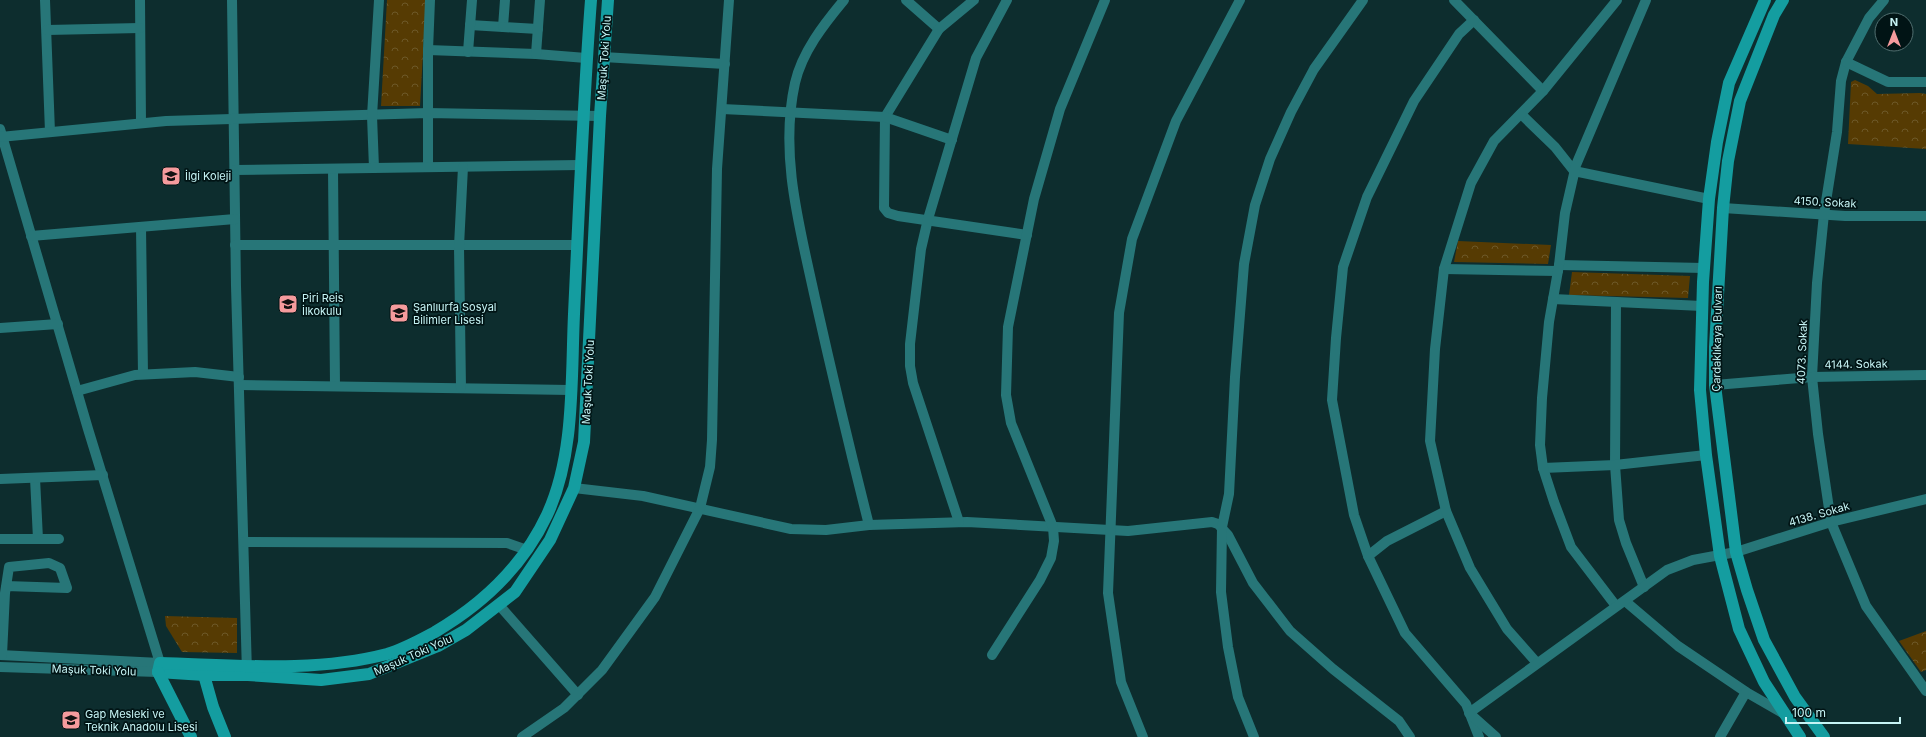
<svg xmlns="http://www.w3.org/2000/svg" width="1926" height="737" viewBox="0 0 1926 737" font-family="Inter,sans-serif">
<style>
.park{fill:url(#park-crowns)}
.lines{fill:none;stroke-linecap:round;stroke-linejoin:round}
.minor{stroke:#277678;stroke-width:10}
.major{stroke:#149da0;stroke-width:12}
.labels{text-anchor:middle;stroke-width:3.5;stroke-linejoin:round;paint-order:stroke}
.street-label{font-size:11px;fill:#c6f4f5;stroke:#011415}
.poi-label{font-size:11px;fill:#c6f4f5;stroke:#011415;text-anchor:start}
</style>
<defs>
<pattern id="park-crowns" width="20" height="18" patternUnits="userSpaceOnUse"><rect width="20" height="18" fill="#563b03"/><path d="M2 6a3 3 0 1 1 6 0M12 15a3 3 0 1 1 6 0" fill="none" stroke="#6d5828"/></pattern>
</defs>
<rect width="100%" height="100%" fill="#0d2d2e"/>
<g class="park">
<polygon points="387,0 426,0 420,106 381,106"/>
<polygon points="1855,80 1868,86 1877,94 1920,93 1926,94 1926,149 1848,144 1851,82"/>
<polygon points="1458,241 1551,245 1548,264 1454,262"/>
<polygon points="1572,272 1690,276 1688,298 1569,295"/>
<polygon points="165,616 237,618 237,653 182,652 166,626"/>
<polygon points="1926,631 1926,670 1921,672 1899,641"/>
</g>
<g class="lines">
<g class="minor">
<polyline points="45,0 50,132"/>
<polyline points="140,0 141,122"/>
<polyline points="232,0 236,286 247,673"/>
<path d="M844,0C824,24 802,52 795,83C779,155 800,228 815,298C832,374 850,450 869,525"/>
<polyline points="906,0 939,29"/>
<polyline points="974,0 939,29 885,117 884,208 888,213 898,216 1027,235"/>
<polyline points="1454,0 1543,91"/>
<polyline points="1884,0 1869,18 1846,62 1841,81 1837,132 1824,214 1817,283 1812,377 1818,434 1831,522 1866,606 1926,691"/>
<polyline points="1474,20 1459,34 1414,101 1367,197 1343,267 1336,338 1332,400 1354,515 1368,556 1405,633 1466,704 1479,737"/>
<polyline points="470,25 503,27 505,0"/>
<polyline points="503,27 538,29"/>
<polyline points="47,30 140,28"/>
<polyline points="428,50 536,54 586,58"/>
<polyline points="468,52 472,0"/>
<polyline points="536,54 540,0"/>
<polyline points="603,57 725,64"/>
<polyline points="1846,62 1888,82 1926,82"/>
<polyline points="722,109 885,117 952,140"/>
<polyline points="1521,114 1555,147 1574,171 1709,199"/>
<polyline points="0,129 88,429 160,663 0,655"/>
<polyline points="0,137 166,121 428,113 600,116"/>
<polyline points="428,167 428,50 430,0"/>
<polyline points="374,168 372,116 379,0"/>
<polyline points="333,169 335,386"/>
<polyline points="235,170 580,165"/>
<polyline points="1723,208 1845,216 1926,216"/>
<polyline points="141,227 143,374"/>
<polyline points="31,236 235,219"/>
<polyline points="235,245 578,245"/>
<polyline points="1559,265 1704,268"/>
<polyline points="1444,269 1558,271"/>
<polyline points="1553,299 1702,306"/>
<polyline points="1616,302 1615,465 1619,520 1626,543 1644,587"/>
<polyline points="0,328 58,324"/>
<polyline points="239,385 570,390"/>
<polyline points="1715,385 1812,377 1926,375"/>
<polyline points="461,388 459,246 463,167"/>
<polyline points="77,391 135,375 195,372 239,377"/>
<polyline points="1543,468 1615,465 1706,455"/>
<polyline points="35,478 38,539"/>
<polyline points="0,479 103,475"/>
<polyline points="574,488 643,496 791,529 826,530 869,525 967,522 1128,531 1212,522 1218,524 1228,535 1253,583 1290,631 1333,669 1399,721 1410,737"/>
<polyline points="959,522 913,383 910,366 910,344 921,249 928,219 976,58 1007,0"/>
<polyline points="0,539 59,539"/>
<polyline points="244,542 507,543 527,550"/>
<polyline points="1368,556 1387,541 1446,511"/>
<polyline points="1625,601 1678,646 1746,692 1786,715"/>
<polyline points="499,605 578,695"/>
<polyline points="1616,606 1571,547 1554,502 1543,468 1540,445 1542,398 1549,322 1559,265 1565,213 1576,165 1646,0"/>
<polyline points="2,655 5,593 9,567 49,563 60,568 67,588 6,586"/>
<polyline points="992,655 1040,580 1051,558 1054,541 1053,527 1011,423 1006,395 1008,327 1034,199 1060,109 1105,0"/>
<polyline points="1537,663 1507,629 1470,568 1446,511 1430,441 1435,349 1444,269 1471,183 1494,141 1543,91 1617,0"/>
<polyline points="0,667 158,672"/>
<polyline points="522,737 564,708 602,670 655,597 700,508 710,467 712,440 717,169 729,0"/>
<polyline points="1143,737 1121,682 1108,593 1119,313 1132,239 1176,121 1240,0"/>
<polyline points="1254,737 1238,697 1228,647 1221,592 1222,527 1229,494 1235,377 1244,264 1255,205 1270,159 1291,112 1314,69 1363,0"/>
<polyline points="1496,737 1469,713 1667,570 1693,560 1736,552 1831,522 1926,499"/>
<polyline points="1720,737 1746,692"/>
</g>
<g class="major">
<polyline points="1765,0 1729,83 1717,142 1709,199 1703,282 1700,390 1706,455 1720,556 1739,629 1764,682 1800,737"/>
<polyline points="1783,0 1774,15 1740,101 1728,161 1723,208 1715,347 1715,385 1736,552 1747,590 1764,640 1795,697 1824,737"/>
<polyline points="200,670 204,675 213,707 225,737"/>
<polyline points="158,672 204,675 248,675 321,680 369,674 438,646 466,630 515,592 550,540 574,488 584,442 600,116 608,0"/>
<path d="M158,672L160,663C235,665 314,673 387,654C404,649 420,640 435,632C483,604 523,566 547,515C575,455 571,380 574,314C579,210 583,105 591,0"/>
<polyline points="158,672 191,737"/>
</g>
</g>
<defs>
<symbol id="school-square" viewBox="-11 -11 22 22"><rect x="-9" y="-9" width="18" height="18" rx="4" fill="#f59b9d" stroke="#011415"/><path d="M0-5L7-2L0 1L-7-2ZM-4 1L0 2.5L4 1V4Q0 6-4 4Z" fill="#111"/></symbol>
</defs>
<g fill-rule="evenodd">
<use href="#school-square" x="160" y="165" width="22" height="22"/>
<use href="#school-square" x="277" y="293" width="22" height="22"/>
<use href="#school-square" x="388" y="302" width="22" height="22"/>
<use href="#school-square" x="60" y="709" width="22" height="22"/>
</g>
<g class="labels">
<g class="street-label">
<text transform="translate(604 58) rotate(-86)" y="4">Maşuk Toki Yolu</text>
<text transform="translate(1825 202) rotate(3)" y="4">4150. Sokak</text>
<text transform="translate(1717 339) rotate(-89)" y="4">Çardaklıkaya Bulvarı</text>
<text transform="translate(1802 352) rotate(-88)" y="4">4073. Sokak</text>
<text transform="translate(1856 364) rotate(-1)" y="4">4144. Sokak</text>
<text transform="translate(588 382) rotate(-87)" y="4">Maşuk Toki Yolu</text>
<text transform="translate(1819 514) rotate(-16)" y="4">4138. Sokak</text>
<text transform="translate(413 655) rotate(-24)" y="4">Maşuk Toki Yolu</text>
<text transform="translate(94 670) rotate(2)" y="4">Maşuk Toki Yolu</text>
</g>
<g class="poi-label">
<text x="185" y="180">İlgi Koleji</text>
<text x="302" y="302">Piri Reis<tspan x="302" dy="13">İlkokulu</tspan></text>
<text x="413" y="311">Şanlıurfa Sosyal<tspan x="413" dy="13">Bilimler Lisesi</tspan></text>
<text x="85" y="718">Gap Mesleki ve<tspan x="85" dy="13">Teknik Anadolu Lisesi</tspan></text>
</g>
</g>
<g transform="translate(1894 32)"><circle r="19" fill="#011415" stroke="#506e6f"/>
<path d="M0-3L7 15L0 10L-7 15Z" fill="#f59b9d"/>
<text y="-6" font-size="11" font-weight="bold" text-anchor="middle" fill="#c6f4f5">N</text>
</g>
<path d="M1786 717v6h114v-6" fill="none" stroke="#c6f4f5" stroke-width="2"/>
<text x="1792" y="717" font-size="12" fill="#c6f4f5" stroke="#011415" stroke-width="3" paint-order="stroke">100 m</text>
</svg>
